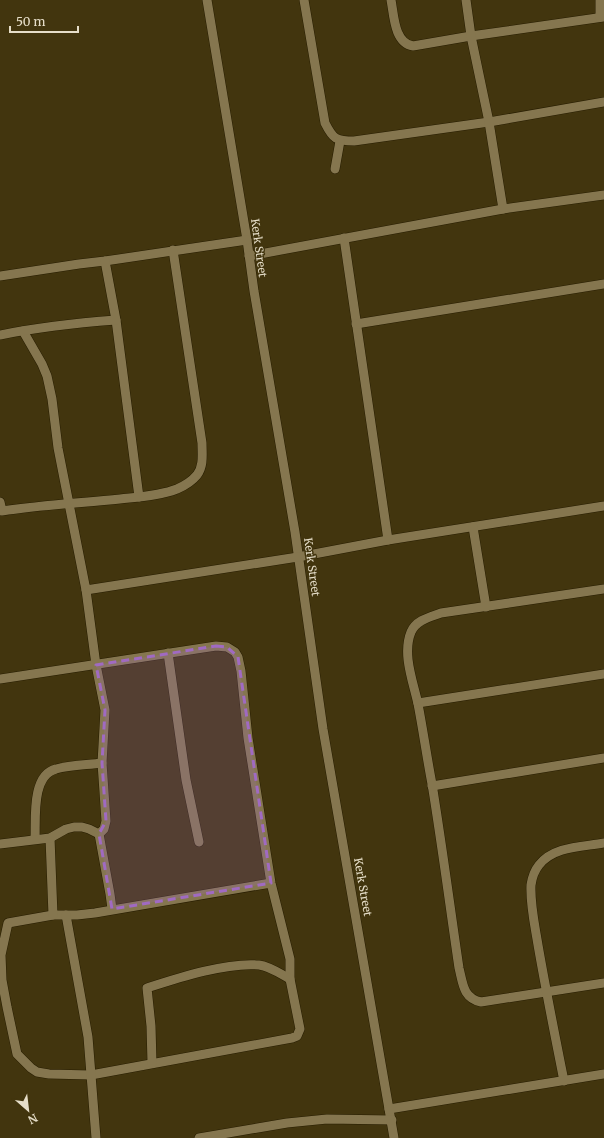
<svg xmlns="http://www.w3.org/2000/svg" width="604" height="1138" viewBox="0 0 604 1138" font-family="Merriweather,serif">
<style>
.lines{fill:none;stroke-linecap:round;stroke-linejoin:round}
.minor-casing{stroke:#271d01;stroke-width:10}
.minor{stroke:#85764f;stroke-width:9}
.marked{fill:#a06ac2;fill-opacity:0.2;stroke:#a06ac2;stroke-width:3;stroke-dasharray:8 5;stroke-linejoin:round}
.labels{text-anchor:middle;stroke-width:3;stroke-linejoin:round;paint-order:stroke}
.street-label{font-size:11px;fill:#e6dec9;stroke:#42350e}
</style>
<rect width="100%" height="100%" fill="#42350e"/>
<g class="lines">
<defs>
<g id="minor">
<polyline points="207,0 247,240 254,291 295,532 323,729 394,1138"/>
<path d="M304,0L325,123C333,139 336,141 354,141L489,122L604,102"/>
<path d="M391,0C394,15 394,43 413,46L471,36L604,17"/>
<polyline points="466,0 471,36 489,122 503,209"/>
<polyline points="600,0 600,17"/>
<polyline points="335,169 340,141"/>
<polyline points="344,238 388,540"/>
<polyline points="249,256 503,209 604,195"/>
<polyline points="0,276 79,264 105,261 247,240"/>
<polyline points="116,320 139,497"/>
<polyline points="356,324 604,284"/>
<polyline points="23,331 42,364 47,376 52,399 58,448 86,590 298,557 388,540 604,506"/>
<path d="M0,335C39,327 76,323 116,320L105,261"/>
<path d="M0,502L2,511C41,505 80,503 120,499C138,497 159,496 177,489C184,486 192,481 197,475C204,466 202,454 202,443L173,250"/>
<polyline points="473,527 486,607"/>
<path d="M604,589L441,613C430,617 416,620 411,632C402,654 413,681 418,704C423,730 427,758 432,784C442,845 450,907 459,968C463,984 463,998 481,1002L604,983"/>
<polyline points="86,590 96,665 105,710 102,763 106,821 104,829 99,834"/>
<polyline points="168,653 186,780 199,842"/>
<polyline points="0,679 216,646 227,647 235,652 238,657 241,671 248,738 271,883 290,959 290,979 300,1029 297,1036 292,1038 91,1075 49,1074 37,1072 31,1068 17,1054 7,1007 2,980 1,955 8,923 53,915 77,915 95,913 271,883"/>
<polyline points="418,703 604,674"/>
<polyline points="432,786 604,758"/>
<polyline points="99,834 110,894 112,909"/>
<polyline points="50,838 53,915"/>
<path d="M35,839C36,820 31,775 56,769C70,765 87,765 102,763"/>
<polyline points="0,844 50,838 66,829 74,827 82,827 89,829 99,834"/>
<polyline points="66,915 88,1037 96,1138"/>
<path d="M152,1063L151,1026L147,988C178,978 227,962 259,965C269,966 281,974 290,979"/>
<path d="M564,1081C555,1036 546,991 538,945C535,926 530,905 531,885C532,878 535,870 539,865C554,846 582,847 604,843"/>
<polyline points="389,1109 604,1074"/>
<polyline points="199,1138 287,1123 327,1119 392,1120"/>
</g>
</defs>
<use href="#minor" class="minor-casing"/>
<use href="#minor" class="minor"/>
</g>
<path class="marked" d="M216,646L227,647L238,657L271,883L112,909L99,834L106,821L102,763L105,710L96,665Z"/>
<g class="labels">
<g class="street-label">
<text transform="translate(259 248) rotate(82)" y="4">Kerk Street</text>
<text transform="translate(312 567) rotate(82)" y="4">Kerk Street</text>
<text transform="translate(363 887) rotate(80)" y="4">Kerk Street</text>
</g>
</g>
<g transform="translate(28 1110) rotate(152)" stroke="#42350e" stroke-width="3" paint-order="stroke">
<path d="M0-3L7 15L0 10L-7 15Z" fill="#e6dec9"/>
<text y="-6" font-size="11" font-weight="bold" text-anchor="middle" fill="#e6dec9">N</text>
</g>
<path d="M10 26v6h68v-6" fill="none" stroke="#e6dec9" stroke-width="2"/>
<text x="16" y="26" font-size="12" fill="#e6dec9" stroke="#42350e" stroke-width="3" paint-order="stroke">50 m</text>
</svg>
